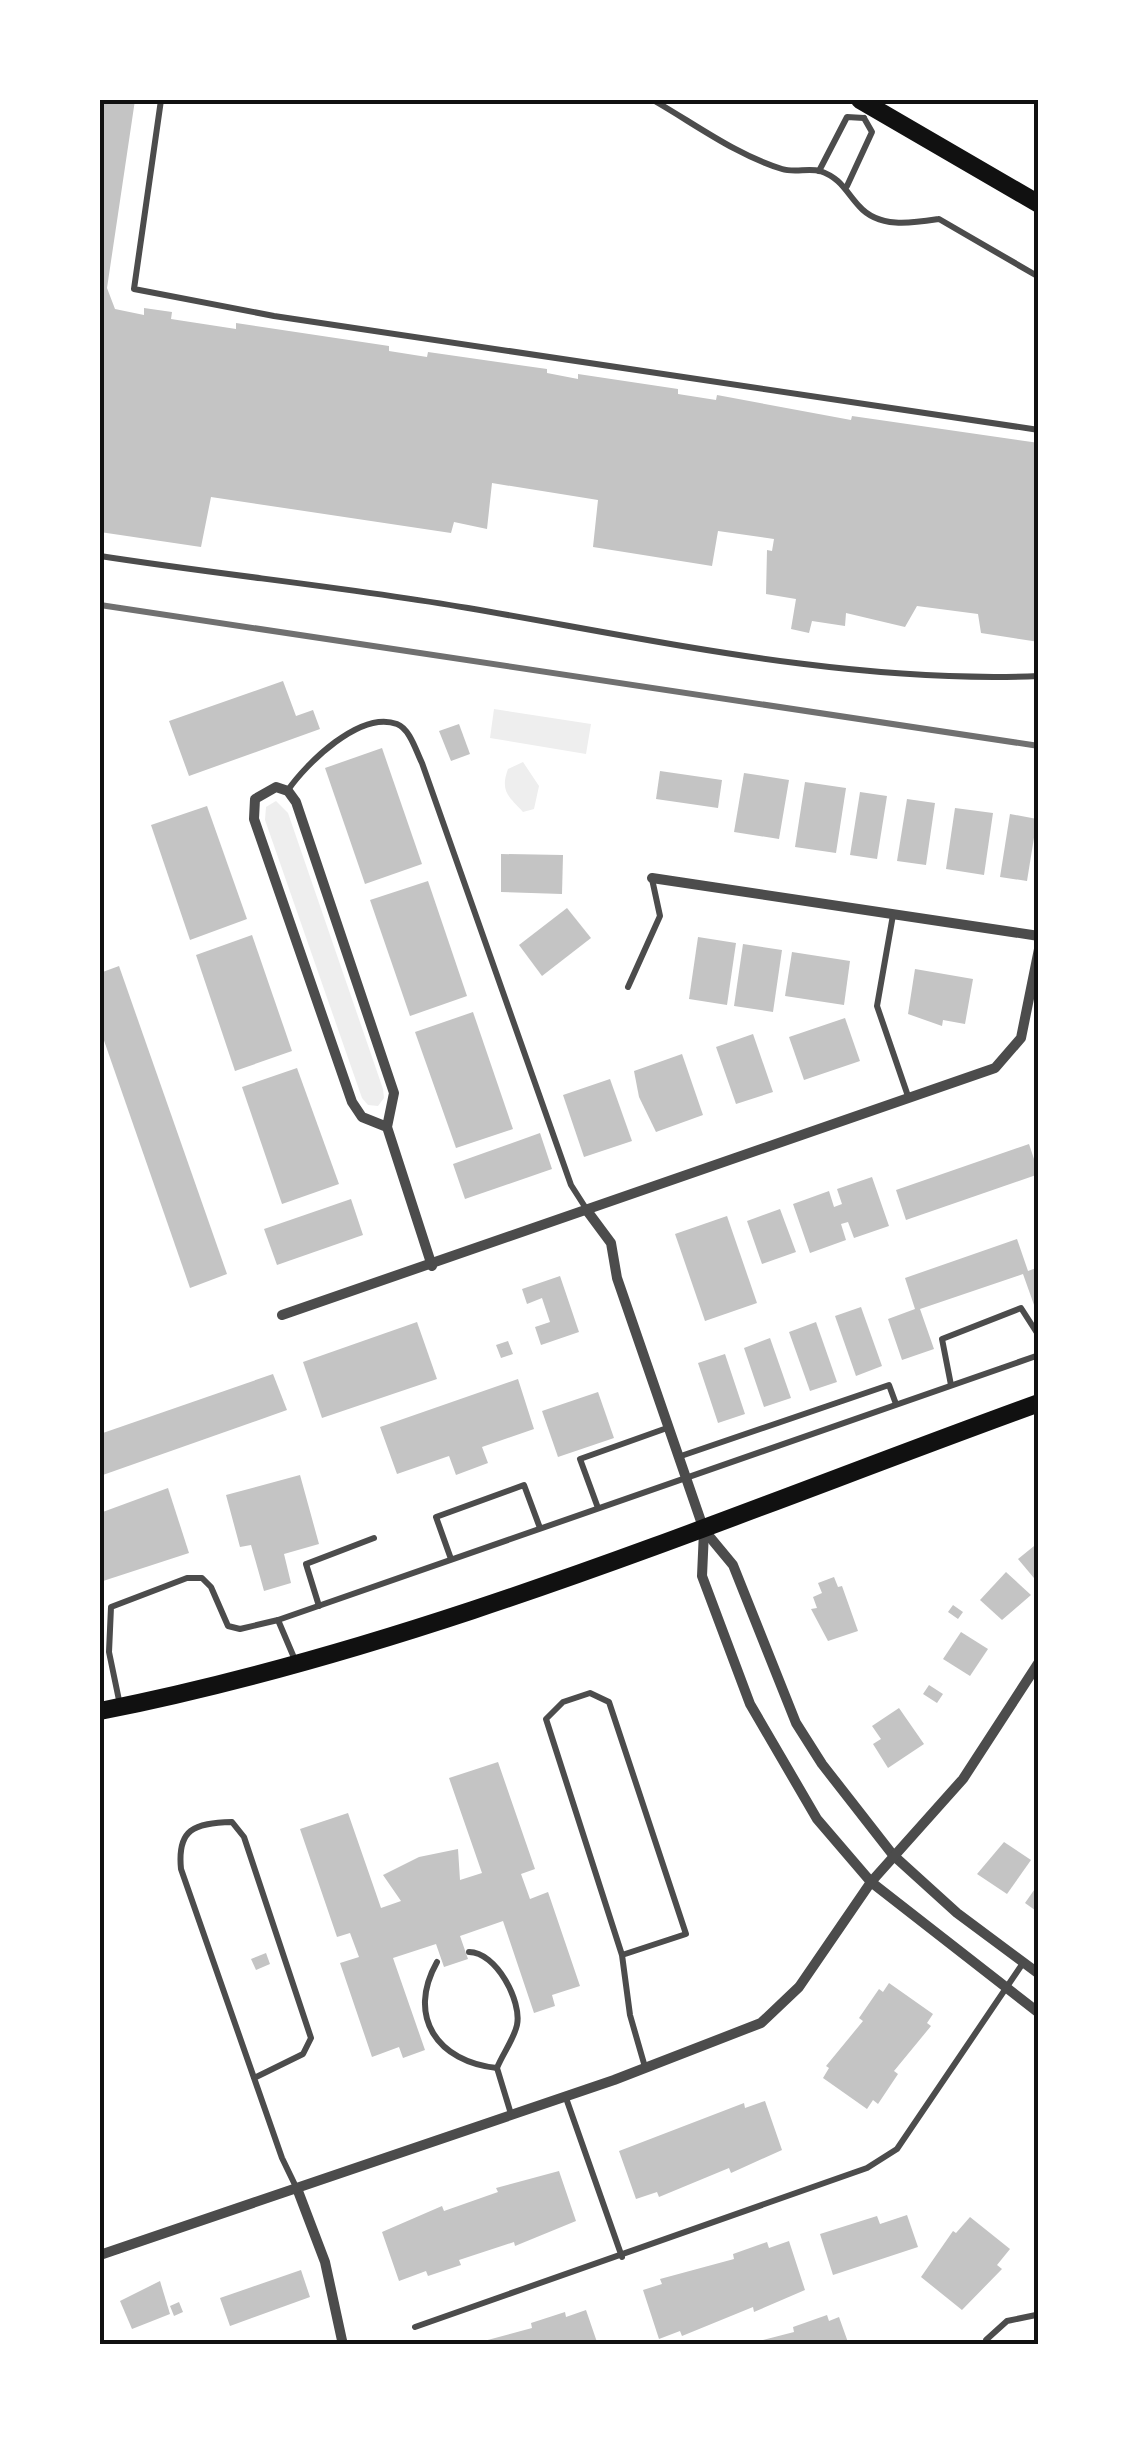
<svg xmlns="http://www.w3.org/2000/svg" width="1139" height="2445" viewBox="0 0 1139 2445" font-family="'PT Sans',sans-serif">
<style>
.green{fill:#eee}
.building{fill:#c4c4c4}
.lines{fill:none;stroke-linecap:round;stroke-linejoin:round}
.service{stroke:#4c4c4c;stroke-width:6}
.minor{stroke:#4c4c4c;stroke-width:10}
.secondary{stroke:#111;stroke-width:18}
.primary{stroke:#111;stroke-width:18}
.rail{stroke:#707070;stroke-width:6}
.neatline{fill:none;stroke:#111;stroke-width:4}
</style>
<rect width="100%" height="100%" fill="#fff"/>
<g class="green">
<polygon points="494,709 591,724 586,754 490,738"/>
<path d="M523,762L539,786L534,809L523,812C508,796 500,791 508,769Z"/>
<polygon points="276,801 288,813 383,1089 384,1098 378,1106 368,1105 362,1098 265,820 266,807"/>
</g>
<g class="building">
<polygon points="100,100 135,100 107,288 115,309 144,315 144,308 172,312 171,319 236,329 236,323 389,346 389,351 427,357 428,352 547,369 547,373 578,379 578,374 678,389 678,394 716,400 717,395 851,420 852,416 1039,443 1039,642 981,633 978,614 917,606 905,627 846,613 845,626 812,621 809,633 791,629 796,599 766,594 767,550 772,551 774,539 718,531 712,566 593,547 598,500 492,483 487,529 454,522 451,533 211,497 201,547 100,532"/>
<polygon points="283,681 296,716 313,710 320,729 189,776 169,721"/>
<polygon points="459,724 470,754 451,761 439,731"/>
<polygon points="382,748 422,864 365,884 325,768"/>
<polygon points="660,771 722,780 718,808 656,799"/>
<polygon points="744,773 789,780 779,839 734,832"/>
<polygon points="805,782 846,788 836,853 795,847"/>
<polygon points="860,792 887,796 877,859 850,855"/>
<polygon points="907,799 935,803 926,865 897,861"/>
<polygon points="207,806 247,919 190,940 151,825"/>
<polygon points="955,808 993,813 984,875 946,869"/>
<polygon points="1010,814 1037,819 1027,881 1000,877"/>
<polygon points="501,854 563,855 562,894 501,892"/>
<polygon points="428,881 467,996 410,1016 370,900"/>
<polygon points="567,908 591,938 542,976 519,945"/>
<polygon points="252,935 292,1051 235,1071 196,955"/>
<polygon points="698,937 736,943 727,1005 689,999"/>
<polygon points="743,944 782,950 773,1012 734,1006"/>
<polygon points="792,952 850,961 844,1005 785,996"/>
<polygon points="119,966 227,1274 190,1288 100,1029 100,973"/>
<polygon points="915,969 973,979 965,1024 943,1020 942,1026 908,1014"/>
<polygon points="473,1012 513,1129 456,1148 415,1032"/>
<polygon points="845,1018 860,1061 804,1080 789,1037"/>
<polygon points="753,1034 773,1092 736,1104 716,1047"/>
<polygon points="682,1054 703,1115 656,1132 639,1097 634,1071"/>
<polygon points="297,1068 339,1184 282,1204 242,1087"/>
<polygon points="610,1079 632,1141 584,1157 563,1095"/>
<polygon points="540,1133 552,1169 465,1199 453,1164"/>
<polygon points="1029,1144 1039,1174 906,1220 896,1190"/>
<polygon points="872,1177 889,1226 854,1238 848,1222 841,1224 846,1240 810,1253 793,1204 829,1191 834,1207 842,1204 837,1189"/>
<polygon points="351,1199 363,1235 277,1265 264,1229"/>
<polygon points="780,1209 796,1252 762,1264 747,1221"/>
<polygon points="727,1216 757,1303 705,1321 675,1234"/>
<polygon points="1017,1239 1028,1271 1039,1267 1039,1319 1023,1274 920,1309 934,1349 902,1360 888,1319 915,1309 905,1278"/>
<polygon points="560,1276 579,1332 541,1345 535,1327 550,1322 542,1298 527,1304 522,1289"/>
<polygon points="861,1307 882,1366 856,1376 835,1316"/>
<polygon points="417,1322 437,1379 322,1418 303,1362"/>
<polygon points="816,1322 837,1382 810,1391 789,1332"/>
<polygon points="770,1338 791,1398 764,1407 744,1348"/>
<polygon points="508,1341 513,1354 501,1358 496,1345"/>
<polygon points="725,1354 745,1414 718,1423 698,1363"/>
<polygon points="273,1374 287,1410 100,1476 100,1434"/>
<polygon points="518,1379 534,1429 482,1447 488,1463 456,1475 449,1456 397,1474 380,1427"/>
<polygon points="598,1392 614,1438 558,1457 542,1411"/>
<polygon points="300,1475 319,1544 284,1554 291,1583 264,1591 251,1545 240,1547 226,1495"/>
<polygon points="168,1488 189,1553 100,1582 100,1513"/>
<polygon points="1039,1542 1039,1584 1018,1559"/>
<polygon points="1006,1572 1031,1595 1002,1620 980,1600"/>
<polygon points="834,1577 838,1587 842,1586 858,1631 828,1641 811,1609 817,1608 813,1597 822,1593 818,1583"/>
<polygon points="953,1605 963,1612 958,1619 948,1612"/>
<polygon points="961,1632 988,1649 970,1676 943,1659"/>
<polygon points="929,1685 943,1694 937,1703 923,1694"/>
<polygon points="899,1708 924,1744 888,1768 873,1744 881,1739 872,1726"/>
<polygon points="498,1762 535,1869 521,1874 530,1899 548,1892 580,1986 552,1995 555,2006 534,2013 503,1921 460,1936 468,1959 444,1967 436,1944 393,1958 425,2050 403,2058 399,2047 372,2057 340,1963 359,1957 350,1933 337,1937 300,1829 348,1813 381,1908 401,1901 383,1875 419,1857 458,1849 460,1880 482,1873 449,1778"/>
<polygon points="1004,1842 1031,1860 1007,1894 977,1874"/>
<polygon points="1039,1883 1039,1913 1025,1903"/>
<polygon points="266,1953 270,1964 256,1970 251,1959"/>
<polygon points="889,1983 933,2014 927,2023 931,2026 894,2071 898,2074 878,2104 873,2100 867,2109 823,2078 829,2068 826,2066 863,2021 859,2018 879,1989 883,1992"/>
<polygon points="765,2101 782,2150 731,2173 729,2168 659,2197 657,2192 636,2199 619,2151 744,2103 745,2108"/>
<polygon points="559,2171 576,2221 515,2246 514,2242 459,2260 461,2265 428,2276 426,2271 399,2281 382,2232 442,2206 444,2211 498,2192 496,2188"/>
<polygon points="907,2215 918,2247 833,2275 820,2234 877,2216 880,2224"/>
<polygon points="970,2217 1010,2249 997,2265 1002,2269 962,2310 921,2277 953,2231 956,2233"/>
<polygon points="789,2241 805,2290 754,2312 753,2307 682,2336 680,2331 659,2339 643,2290 662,2284 660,2279 734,2259 733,2254 767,2242 769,2248"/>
<polygon points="301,2270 310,2297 230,2326 220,2298"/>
<polygon points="160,2281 170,2314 132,2329 120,2301"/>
<polygon points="179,2302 183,2312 174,2316 170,2306"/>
<polygon points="586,2310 598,2345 469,2345 532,2328 531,2323 565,2312 566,2317"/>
<polygon points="827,2315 829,2321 839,2317 849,2345 744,2345 794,2332 793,2327"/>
</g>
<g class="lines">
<g class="service">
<polyline points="161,100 134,289 274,316 1039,430"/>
<path d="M653,100C695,124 736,155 782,169C794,173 808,168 820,171C841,178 846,192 859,206C879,229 913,223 939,219L1039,277"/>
<polyline points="819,171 847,117 864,118"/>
<polyline points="847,186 872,132 864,118"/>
<path d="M100,556C222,575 346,587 468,608C655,640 848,684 1039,676"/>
<path d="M288,790C306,764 360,710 397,724C410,729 416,751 422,763L571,1185L587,1210"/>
<polyline points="893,915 877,1006 909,1099"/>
<polyline points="628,987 660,916 652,879"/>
<polyline points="951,1385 942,1339 1021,1308 1039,1336"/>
<polyline points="678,1457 889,1385 896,1404"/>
<polyline points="598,1508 580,1459 667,1428"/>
<polyline points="451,1559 436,1517 524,1485 540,1528"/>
<polyline points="319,1606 306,1564 374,1538"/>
<polyline points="278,1620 1039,1355"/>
<polyline points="120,1705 109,1652 111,1607 187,1578 202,1578 211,1587 228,1626 240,1629 278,1620 295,1660"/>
<path d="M469,1952C496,1952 522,2001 517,2025C514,2039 502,2055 497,2068L511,2114"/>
<polyline points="622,1955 546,1719 563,1702 590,1693 609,1702 686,1934 622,1955 630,2015 645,2067"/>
<path d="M437,1962C406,2017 438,2062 497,2068"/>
<path d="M254,2078L303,2054L311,2038L244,1837L232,1822C194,1823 177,1829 181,1869L282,2158L297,2189"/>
<polyline points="566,2098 622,2257"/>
<polyline points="415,2327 867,2168 897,2149 1023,1963"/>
<polyline points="987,2345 986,2340 1007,2321 1036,2315 1039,2319"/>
</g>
<g class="minor">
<polyline points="652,878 1039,936"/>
<polyline points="387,1127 362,1117 352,1102 254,819 255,799 276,787 288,791 296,802 394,1093 387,1127 432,1266"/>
<polyline points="588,1212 611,1243 617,1278 704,1530 733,1565 796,1723 822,1764 893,1855 957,1913 1039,1974"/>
<polyline points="282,1315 995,1068 1021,1038 1039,949"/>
<polyline points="704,1531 702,1576 750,1704 817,1819 871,1882 1039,2013"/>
<polyline points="298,2191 325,2262 343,2345"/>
<polyline points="100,2255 614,2080 761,2023 799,1987 871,1882 963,1779 1039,1662"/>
</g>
<path class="secondary" d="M100,1711C424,1647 730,1515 1039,1403"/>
<polyline class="primary" points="860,100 1039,204"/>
<polyline class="rail" points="100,605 1039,746"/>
</g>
<rect width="1139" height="2445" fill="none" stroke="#ffffff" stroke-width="205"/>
<rect x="102" y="102" width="934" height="2240" class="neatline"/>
</svg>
